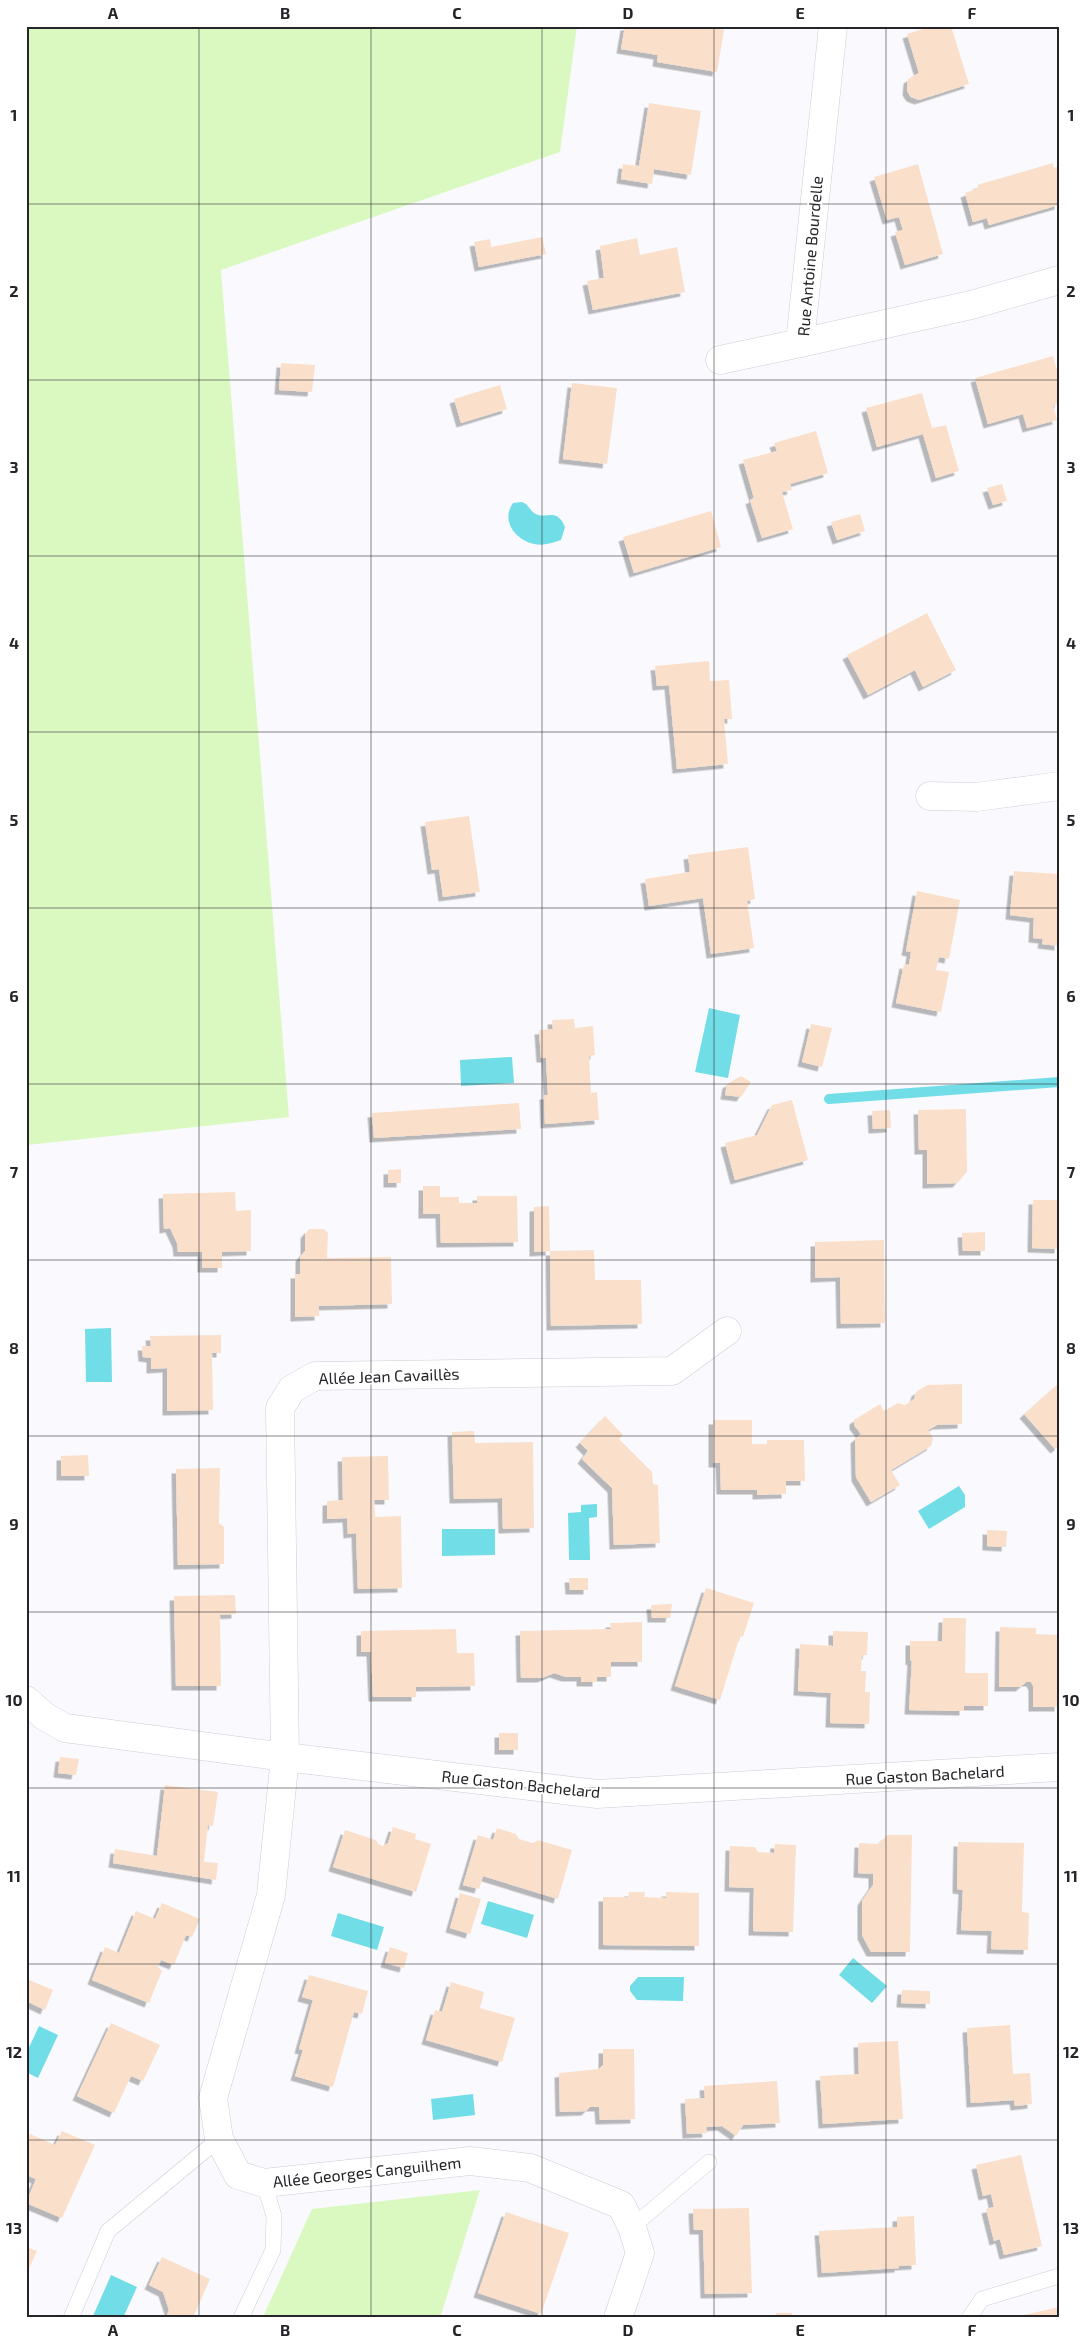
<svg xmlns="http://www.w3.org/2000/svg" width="1085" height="2344" viewBox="0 0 1085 2344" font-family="'Exo 2',sans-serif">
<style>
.green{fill:#d9f9c0}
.water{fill:#71dde6}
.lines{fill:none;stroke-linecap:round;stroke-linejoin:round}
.stream{stroke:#71dde6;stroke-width:10}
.building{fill:#fae0cb;filter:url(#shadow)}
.service-casing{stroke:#cccdd6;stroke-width:16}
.minor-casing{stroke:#cccdd6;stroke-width:29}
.service{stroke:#fff;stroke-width:15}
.minor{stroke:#fff;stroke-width:28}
.grid{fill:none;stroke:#252529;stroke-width:1;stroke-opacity:0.55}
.labels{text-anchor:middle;stroke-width:4;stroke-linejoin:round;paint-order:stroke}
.street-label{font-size:16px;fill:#252529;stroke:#fff}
.neatline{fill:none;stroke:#252529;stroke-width:2}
.grid-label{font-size:16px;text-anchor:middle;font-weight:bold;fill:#252529}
</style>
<defs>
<filter id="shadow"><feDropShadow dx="-4.5" dy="4.5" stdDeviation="0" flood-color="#0004"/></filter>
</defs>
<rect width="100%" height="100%" fill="#fafafe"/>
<g class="green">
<polygon points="26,26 577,26 560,152 221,270 289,1117 27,1145 26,1158"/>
<polygon points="480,2190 440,2318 263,2317 312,2209"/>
</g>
<g class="water">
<path d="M522,502C528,504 529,509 534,513C546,521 556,506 565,527L561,540C552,543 543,546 534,544C514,539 501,520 513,503Z"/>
<polygon points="709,1008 740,1015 728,1078 695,1072"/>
<polygon points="512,1057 514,1083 461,1086 460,1060"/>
<polygon points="111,1328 112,1382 86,1382 85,1329"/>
<polygon points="959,1486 965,1495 965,1507 929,1529 918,1511"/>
<polygon points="597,1504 597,1517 589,1518 590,1560 569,1560 568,1513 581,1512 581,1505"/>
<polygon points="442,1529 495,1529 495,1555 442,1556"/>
<polygon points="488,1901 534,1915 527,1938 481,1924"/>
<polygon points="338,1913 384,1927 377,1950 331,1936"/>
<polygon points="853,1958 887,1986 872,2003 839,1975"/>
<polygon points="638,1977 684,1977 683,2001 637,2000 630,1991 630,1986"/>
<polygon points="39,2026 58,2035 38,2078 26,2072 26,2054"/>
<polygon points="473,2094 475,2115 433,2120 431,2099"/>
<polygon points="111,2275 137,2287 123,2318 97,2318 93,2316"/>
</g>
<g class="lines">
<polyline class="stream" points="829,1099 1059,1082"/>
</g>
<g class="building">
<polygon points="625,26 701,26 724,30 717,72 657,62 658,55 621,49"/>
<polygon points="932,26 951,26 969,84 919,100 911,97 907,91 908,79 919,73 907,34"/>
<polygon points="649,103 701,111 691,175 654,169 652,184 621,179 623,164 639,166"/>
<polygon points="1053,163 1054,168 1059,166 1059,205 989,225 987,218 973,222 965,193 979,188 977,185"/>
<polygon points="918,164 943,254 905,265 895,232 903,230 899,217 887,220 874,177"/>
<polygon points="542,237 546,254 479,267 474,242 490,239 491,247"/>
<polygon points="637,238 640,255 677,247 685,292 593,310 587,281 604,278 600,246"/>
<polygon points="1053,356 1059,377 1059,404 1053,405 1057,420 1027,428 1023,414 988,424 975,378"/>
<polygon points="281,363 315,365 312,392 279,390"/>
<polygon points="572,383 617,388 607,464 563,459"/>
<polygon points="500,385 507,409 461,423 454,399"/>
<polygon points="922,393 932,428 946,425 959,471 936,478 923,434 877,447 866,408"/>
<polygon points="816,431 828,473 790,484 792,490 782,492 793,529 762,538 750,500 754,498 743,460 777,451 774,443"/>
<polygon points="1002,484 1007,501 993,505 987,488"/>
<polygon points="711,511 721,547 634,573 623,537"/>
<polygon points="860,514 865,531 837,540 831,522"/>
<polygon points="927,613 956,670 923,687 915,670 868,695 847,655"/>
<polygon points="709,661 710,681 729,680 732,719 724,719 728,764 677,769 669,685 657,686 655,666"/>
<polygon points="469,816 480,892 443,897 439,869 432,870 425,822"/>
<polygon points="748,847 755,899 747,901 754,948 711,954 703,898 649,906 645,879 690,872 688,855"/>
<polygon points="1014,871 1059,874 1059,946 1042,944 1043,939 1033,938 1034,918 1010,915"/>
<polygon points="917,891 960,900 949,959 939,957 936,970 949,972 941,1012 896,1003 904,964 909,965 911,952 906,951"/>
<polygon points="574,1019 575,1028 593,1026 595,1055 589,1056 591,1093 597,1092 599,1120 545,1124 544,1095 548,1095 546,1058 541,1058 539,1030 553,1029 552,1020"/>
<polygon points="811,1024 832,1028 822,1067 802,1062"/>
<polygon points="741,1076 751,1082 741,1097 725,1095 727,1084"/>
<polygon points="792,1100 808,1160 735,1180 725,1143 757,1135 772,1105"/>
<polygon points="519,1103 521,1129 374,1138 372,1113"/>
<polygon points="966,1109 967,1172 957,1183 927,1184 927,1150 919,1150 918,1110"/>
<polygon points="890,1110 891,1128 873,1129 872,1111"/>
<polygon points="401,1169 401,1183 388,1183 388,1170"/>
<polygon points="423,1186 440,1186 440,1197 459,1197 459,1203 477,1203 477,1196 517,1196 518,1242 441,1243 440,1214 423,1214"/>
<polygon points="235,1192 236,1211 251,1210 251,1251 222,1252 222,1268 202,1268 202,1252 178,1252 177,1243 170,1228 164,1229 163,1194"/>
<polygon points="1033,1200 1059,1200 1059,1249 1032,1248"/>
<polygon points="549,1206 550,1251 534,1252 534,1207"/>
<polygon points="309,1229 324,1229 328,1233 327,1258 391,1257 392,1304 319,1306 319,1316 295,1317 295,1274 300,1274 300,1257 305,1251 305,1234"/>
<polygon points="985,1232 985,1251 963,1251 962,1233"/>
<polygon points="884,1240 885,1323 841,1324 840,1277 815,1278 815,1242"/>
<polygon points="594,1250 595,1280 641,1280 642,1324 551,1326 550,1251"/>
<polygon points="221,1335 221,1353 212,1353 213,1410 167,1411 167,1368 151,1369 151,1358 143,1357 142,1346 151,1346 150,1336"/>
<polygon points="1059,1383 1059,1446 1055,1449 1024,1414"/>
<polygon points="962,1384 962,1424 937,1425 928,1430 933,1438 931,1446 891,1470 900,1485 871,1502 856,1477 855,1439 861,1434 854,1425 854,1420 880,1404 884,1411 898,1403 905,1405 914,1399 916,1392 927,1385"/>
<polygon points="605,1416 623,1435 619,1439 652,1472 653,1484 658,1485 660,1543 614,1545 612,1488 582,1459 588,1451 580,1443"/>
<polygon points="713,1420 752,1420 752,1444 767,1444 767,1440 804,1440 805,1481 786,1481 786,1494 757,1495 757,1490 721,1490 720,1463 713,1463"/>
<polygon points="474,1431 475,1443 533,1442 534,1528 503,1529 502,1498 454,1499 452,1432"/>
<polygon points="88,1455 89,1476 61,1476 61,1456"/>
<polygon points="388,1456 389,1500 374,1500 375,1517 401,1516 402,1588 358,1589 356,1533 348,1534 347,1518 327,1519 327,1501 343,1500 342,1457"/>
<polygon points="220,1468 219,1523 224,1527 224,1564 178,1565 176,1469"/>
<polygon points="987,1530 1007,1531 1006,1547 987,1546"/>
<polygon points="569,1578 588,1578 588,1590 570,1590"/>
<polygon points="706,1588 754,1603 743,1637 740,1636 720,1700 675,1686"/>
<polygon points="235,1595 236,1614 220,1615 221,1686 176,1686 174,1596"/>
<polygon points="672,1604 670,1618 652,1618 651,1605"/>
<polygon points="943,1618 966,1618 965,1673 988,1673 988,1706 964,1706 964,1711 909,1710 912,1660 910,1661 910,1641 942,1641"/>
<polygon points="642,1622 642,1662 611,1662 611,1677 597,1677 597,1682 581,1682 581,1677 566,1677 554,1673 542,1678 521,1678 520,1631 611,1629 610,1623"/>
<polygon points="1000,1627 1036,1628 1036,1634 1059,1635 1059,1707 1033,1707 1033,1686 1031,1682 1026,1682 1020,1687 999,1687"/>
<polygon points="456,1629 457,1653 474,1653 475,1686 416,1687 416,1697 373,1697 371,1652 361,1652 361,1631"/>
<polygon points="833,1631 868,1632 867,1655 862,1655 861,1671 866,1671 865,1692 870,1692 869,1724 830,1723 831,1693 798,1691 800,1644 833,1646"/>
<rect x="499" y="1733" width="19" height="17"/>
<polygon points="60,1757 79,1759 76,1775 58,1773"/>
<polygon points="165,1785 218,1792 213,1826 208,1825 204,1862 218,1863 216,1880 113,1863 115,1849 157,1856"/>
<polygon points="393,1827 416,1834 415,1839 431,1844 416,1892 333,1867 345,1830 376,1840 378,1844 383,1846 388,1843"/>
<polygon points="497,1828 516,1834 519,1839 533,1843 538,1840 572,1850 558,1899 483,1876 479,1889 463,1885 478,1835 493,1840"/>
<polygon points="887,1835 912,1835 910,1952 871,1952 862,1935 862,1901 873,1885 873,1874 858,1873 859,1843 878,1844"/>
<polygon points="958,1842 1024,1843 1022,1912 1029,1913 1028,1950 991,1949 992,1931 961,1930 963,1890 957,1889"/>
<polygon points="775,1844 796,1845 793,1932 753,1931 754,1888 729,1887 730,1846 755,1847 758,1852 774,1853"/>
<polygon points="629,1892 645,1892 644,1897 666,1898 666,1892 699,1893 699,1946 603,1945 603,1897 628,1897"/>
<polygon points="460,1893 481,1899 470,1934 450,1928"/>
<polygon points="162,1903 200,1919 192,1937 186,1935 174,1965 161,1960 158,1967 162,1971 149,2003 92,1980 105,1947 119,1953 136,1911 155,1919"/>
<polygon points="390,1947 408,1953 404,1968 385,1963"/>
<polygon points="309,1975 368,1991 362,2014 354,2012 333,2087 295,2076 303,2050 299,2049 313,2000 302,1997"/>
<polygon points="29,1980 53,1990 45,2010 26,2001 26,1986"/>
<polygon points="451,1982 484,1992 480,2008 515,2018 502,2062 426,2040 435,2010 442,2012"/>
<polygon points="902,1990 930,1991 930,2004 901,2003"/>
<polygon points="111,2023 160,2045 143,2081 131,2076 114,2113 77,2096"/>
<polygon points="1010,2025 1013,2074 1030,2073 1032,2104 1015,2106 1014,2100 971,2103 967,2028"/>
<polygon points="898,2041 903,2119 823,2124 820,2076 859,2074 858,2043"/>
<polygon points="603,2049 634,2049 635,2119 600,2120 599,2107 590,2107 586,2111 560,2112 559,2073 599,2069 603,2065"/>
<polygon points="777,2081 780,2123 743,2125 736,2136 722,2126 706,2127 707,2133 687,2134 685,2099 705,2098 704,2086"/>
<polygon points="62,2131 95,2145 62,2218 26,2203 36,2179 26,2175 26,2144 30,2134 55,2145"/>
<polygon points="1021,2155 1042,2246 1004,2255 1000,2239 994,2241 986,2209 994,2207 991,2194 983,2196 976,2165"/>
<polygon points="749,2208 752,2293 705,2294 703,2230 694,2230 693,2209"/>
<polygon points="506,2212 569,2233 541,2314 478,2293"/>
<polygon points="914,2216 916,2265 899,2266 899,2268 822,2273 819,2231 897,2227 897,2217"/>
<polygon points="26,2247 37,2251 26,2275"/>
<polygon points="162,2257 210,2279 193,2318 166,2318 169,2310 163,2292 149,2285"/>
<polygon points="1059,2307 1059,2318 1016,2318 1015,2317"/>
<polygon points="776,2313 792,2313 792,2318 777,2318"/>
</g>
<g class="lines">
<defs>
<g id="service">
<polyline points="632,2227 709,2162"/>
<polyline points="71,2318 108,2231 219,2139"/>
<polyline points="241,2318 273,2250 274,2216 264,2183"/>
<polyline points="969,2318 982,2299 1059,2276"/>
</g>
<g id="minor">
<polyline points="833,26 800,343 971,305 1059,280"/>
<polyline points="720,360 800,343"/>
<polyline points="930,796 977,797 1059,786"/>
<polyline points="26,1700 44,1716 65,1728 285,1757 597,1794 1059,1767"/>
<polyline points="618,2318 640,2253 632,2227 621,2205 530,2168 470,2161 264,2183 238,2175 219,2139 213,2098 271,1895 285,1757 280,1408 292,1389 315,1376 672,1371 727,1331"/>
</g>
</defs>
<use href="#service" class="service-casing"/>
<use href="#minor" class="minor-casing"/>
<use href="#service" class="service"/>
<use href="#minor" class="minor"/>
</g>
<path class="grid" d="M199,26V2318M371,26V2318M542,26V2318M714,26V2318M886,26V2318M26,204H1059M26,380H1059M26,556H1059M26,732H1059M26,908H1059M26,1084H1059M26,1260H1059M26,1436H1059M26,1612H1059M26,1788H1059M26,1964H1059M26,2140H1059"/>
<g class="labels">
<g class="street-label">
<text transform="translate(810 256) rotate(-85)" y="6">Rue Antoine Bourdelle</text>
<text transform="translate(389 1376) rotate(-2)" y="6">Allée Jean Cavaillès</text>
<text transform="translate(925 1775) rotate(-3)" y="6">Rue Gaston Bachelard</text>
<text transform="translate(521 1784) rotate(6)" y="6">Rue Gaston Bachelard</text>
<text transform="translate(367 2172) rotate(-6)" y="6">Allée Georges Canguilhem</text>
</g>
</g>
<rect width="1085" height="2344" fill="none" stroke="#ffffff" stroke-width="55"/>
<rect x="28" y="28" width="1030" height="2288" class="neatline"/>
<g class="grid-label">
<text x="113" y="19">A</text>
<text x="285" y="19">B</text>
<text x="457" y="19">C</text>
<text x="628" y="19">D</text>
<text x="800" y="19">E</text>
<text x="972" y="19">F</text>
<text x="14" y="121">1</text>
<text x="1071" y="121">1</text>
<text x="14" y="297">2</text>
<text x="1071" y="297">2</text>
<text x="14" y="473">3</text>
<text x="1071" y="473">3</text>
<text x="14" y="649">4</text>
<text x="1071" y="649">4</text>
<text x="14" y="826">5</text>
<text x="1071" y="826">5</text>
<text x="14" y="1002">6</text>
<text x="1071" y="1002">6</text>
<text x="14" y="1178">7</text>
<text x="1071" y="1178">7</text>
<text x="14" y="1354">8</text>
<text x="1071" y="1354">8</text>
<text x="14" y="1530">9</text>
<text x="1071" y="1530">9</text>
<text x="14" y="1706">10</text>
<text x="1071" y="1706">10</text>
<text x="14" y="1882">11</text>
<text x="1071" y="1882">11</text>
<text x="14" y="2058">12</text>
<text x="1071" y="2058">12</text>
<text x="14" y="2234">13</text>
<text x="1071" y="2234">13</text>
<text x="113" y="2336">A</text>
<text x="285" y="2336">B</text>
<text x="457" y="2336">C</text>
<text x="628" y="2336">D</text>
<text x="800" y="2336">E</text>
<text x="972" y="2336">F</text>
</g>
</svg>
